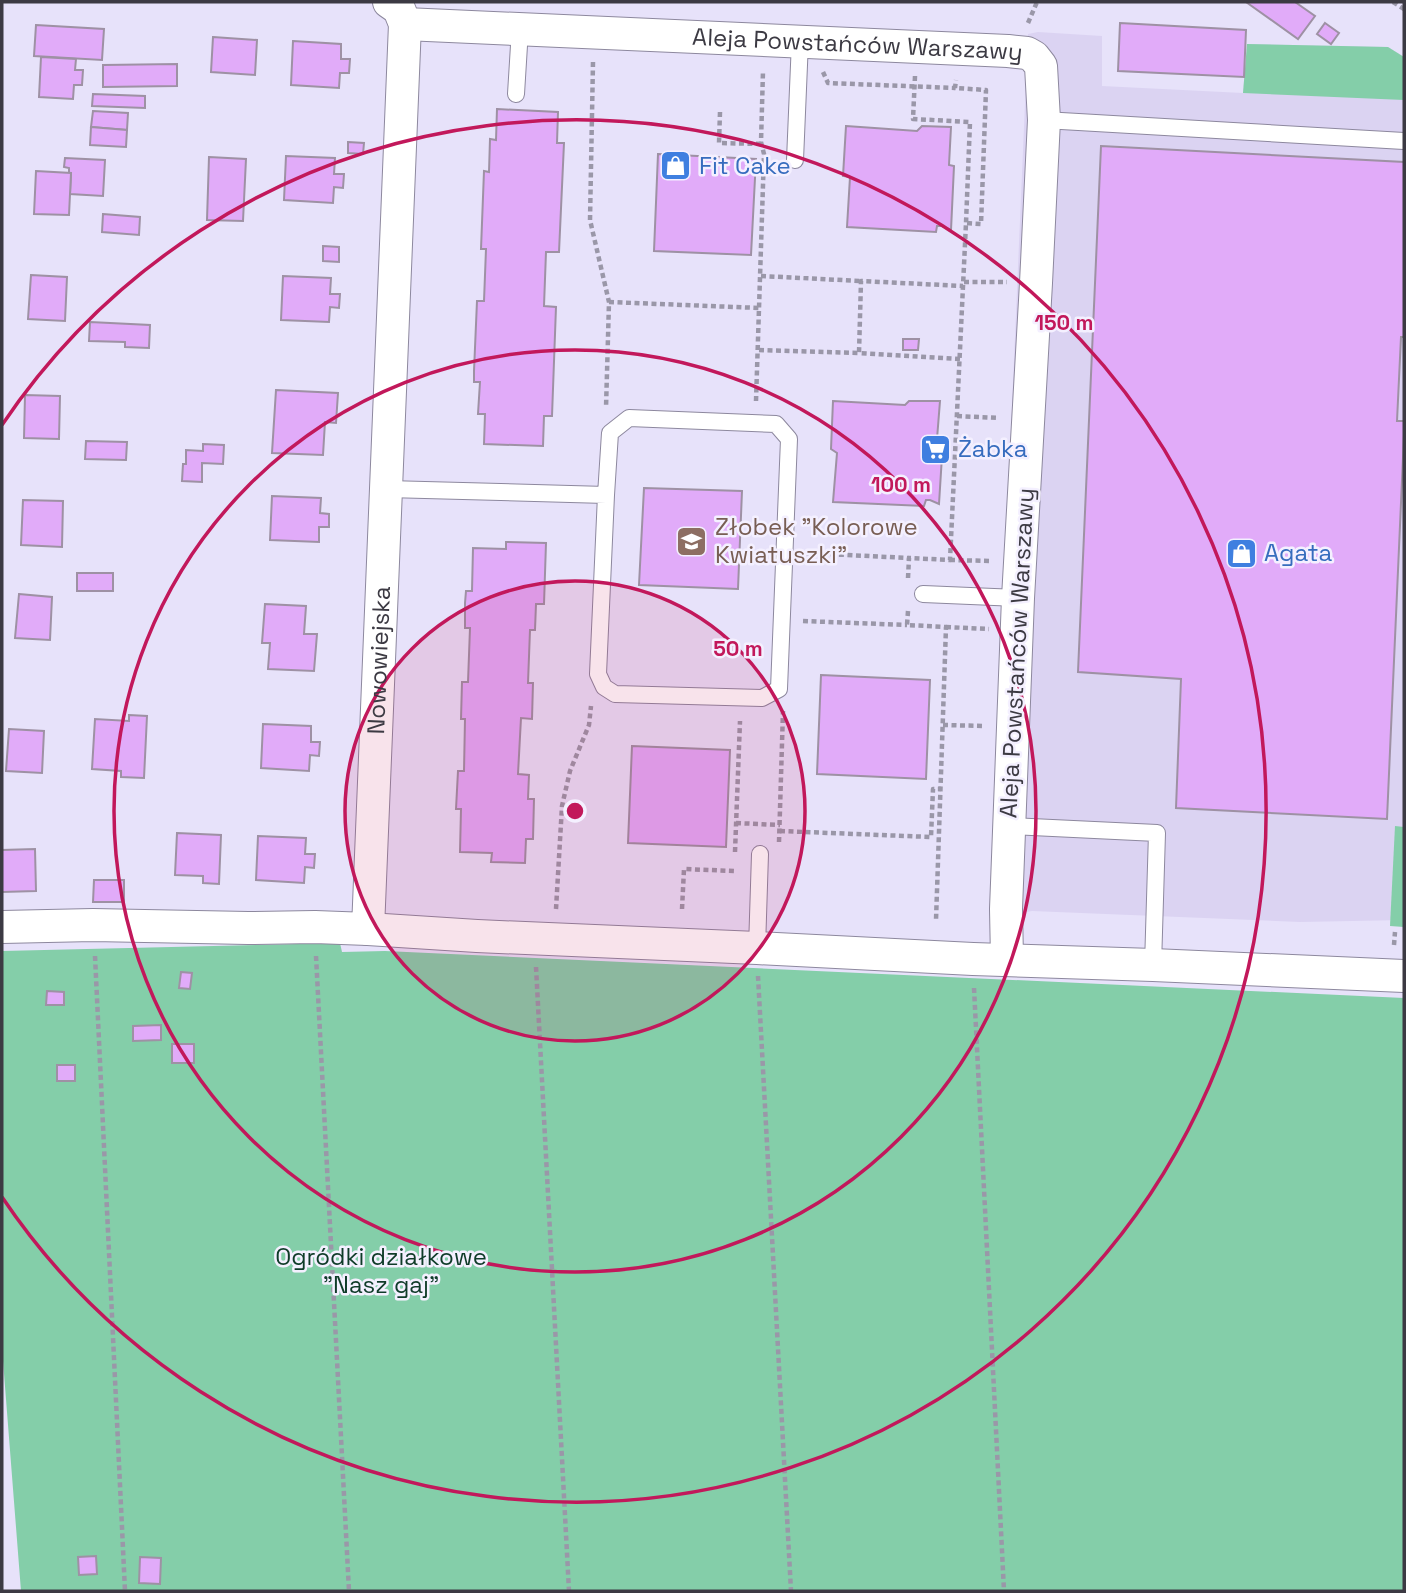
<svg xmlns="http://www.w3.org/2000/svg" width="1406" height="1593" viewBox="0 0 1406 1593" font-family="'Space Grotesk',sans-serif">
<style>
.built{fill:#dbd3f2}
.green{fill:#84cea9}
.building{fill:#e1abf9;stroke:#9e91a4;stroke-width:2}
.lines{fill:none;stroke-linecap:round;stroke-linejoin:round}
.lane-casing{stroke:#8d889e;stroke-width:18}
.street-casing{stroke:#8d889e;stroke-width:34}
.path{stroke:#9a97a8;stroke-width:4.5;stroke-dasharray:5 3.5;stroke-linecap:butt}
.lane{stroke:#fff;stroke-width:16}
.street{stroke:#fff;stroke-width:32}
.ring{fill:none;stroke:#c2185b;stroke-width:3.5}
.labels{text-anchor:middle;stroke-width:5;stroke-linejoin:round;paint-order:stroke}
.street-label{font-size:24px;fill:#3c3a43;stroke:#f4f0ff}
.shop-label{font-size:24px;fill:#366cbe;stroke:#f4f0ff;text-anchor:start}
.education-label{font-size:24px;fill:#785e54;stroke:#f4f0ff;text-anchor:start}
.park-label{font-size:24px;fill:#0f3c29;stroke:#f4f0ff}
.centre{fill:#c2185b;stroke:#f4f0ff;stroke-width:3.5}
.ring-label{font-size:21px;text-anchor:middle;font-weight:bold;fill:#c2185b;stroke:#f4f0ff;stroke-width:5;stroke-linejoin:round;paint-order:stroke}
</style>
<rect width="100%" height="100%" fill="#e7e2fa"/>
<polygon class="built" points="1038,32 1102,36 1102,86 1243,93 1247,44 1388,47 1404,57 1404,920 1300,922 1032,911 990,918 1028,34"/>
<g class="green">
<polygon points="1247,44 1388,47 1404,57 1404,100 1243,93"/>
<polygon points="1395,826 1404,827 1404,927 1390,926"/>
<polygon points="340,943 342,952 385,951 1404,998 1404,1591 21,1591 2,1348 2,951"/>
</g>
<g class="building">
<polygon points="1246,2 1295,2 1315,16 1298,39"/>
<polygon points="1120,23 1246,30 1244,77 1118,71"/>
<polygon points="1325,23 1339,33 1331,44 1317,34"/>
<polygon points="36,25 104,29 102,60 34,56"/>
<polygon points="213,37 257,40 255,75 211,72"/>
<polygon points="293,41 341,44 341,59 350,59 349,73 340,73 339,88 291,85"/>
<polygon points="41,57 76,59 75,70 83,70 82,85 74,85 73,99 39,97"/>
<polygon points="177,64 177,86 103,87 103,65"/>
<polygon points="93,94 145,96 145,108 92,106"/>
<polygon points="497,109 558,112 557,143 564,143 559,252 546,252 544,306 556,307 552,416 544,416 543,446 484,444 485,414 478,414 480,382 474,382 474,371 477,301 484,301 486,249 481,249 484,171 489,172 490,139 496,140"/>
<polygon points="93,111 128,113 127,130 91,127"/>
<polygon points="846,126 917,131 922,126 951,127 949,165 954,166 951,230 942,226 937,226 936,232 847,227 850,177 843,176"/>
<polygon points="91,127 127,130 126,147 90,145"/>
<polygon points="348,142 364,143 363,154 348,153"/>
<polygon points="1101,146 1404,162 1404,337 1401,337 1397,421 1404,421 1404,435 1387,819 1176,808 1181,679 1078,672"/>
<polygon points="658,154 756,159 751,255 654,251"/>
<polygon points="286,156 335,158 334,174 344,174 343,188 334,187 333,203 284,200"/>
<polygon points="209,157 246,159 243,221 207,220"/>
<polygon points="65,158 105,160 103,196 70,194 71,173 69,173 69,168 64,167"/>
<polygon points="36,171 71,173 69,215 34,214"/>
<polygon points="103,214 140,217 139,235 102,232"/>
<polygon points="323,246 339,247 339,262 323,261"/>
<polygon points="31,275 67,277 65,321 28,319"/>
<polygon points="283,276 331,278 330,294 340,294 339,308 330,307 329,322 281,320"/>
<polygon points="90,322 150,325 149,348 125,347 125,342 89,341"/>
<polygon points="903,339 919,339 918,350 903,350"/>
<polygon points="276,390 338,393 336,423 325,422 323,455 272,453"/>
<polygon points="25,395 60,396 59,439 24,438"/>
<polygon points="833,401 905,405 909,401 940,401 937,439 943,440 939,504 930,500 926,500 924,506 833,502 837,453 831,449"/>
<polygon points="86,441 127,442 126,460 85,459"/>
<polygon points="203,444 224,445 223,464 202,463 202,482 182,481 183,464 186,464 186,450 203,451"/>
<polygon points="644,488 742,491 738,589 639,585"/>
<polygon points="272,496 321,498 320,513 329,514 329,527 319,527 319,542 270,540"/>
<polygon points="23,500 63,501 62,547 21,545"/>
<polygon points="506,542 546,543 544,604 536,604 535,630 530,630 528,683 533,683 532,719 521,718 518,774 529,775 528,799 534,799 533,839 526,839 525,863 491,862 492,853 460,852 461,809 456,809 458,771 464,771 465,719 461,719 462,682 468,682 470,628 465,628 465,603 466,591 472,591 473,548 506,549"/>
<rect x="77" y="573" width="36" height="18"/>
<polygon points="19,594 52,597 50,640 15,638"/>
<polygon points="265,604 306,606 304,634 317,634 314,671 268,669 270,643 262,643"/>
<polygon points="821,675 930,680 926,779 817,774"/>
<polygon points="129,715 147,716 144,778 121,777 121,771 92,769 95,719 129,721"/>
<polygon points="263,724 311,726 311,742 320,742 319,756 310,755 309,771 261,768"/>
<polygon points="9,729 44,731 42,773 6,771"/>
<polygon points="632,746 730,750 726,847 628,843"/>
<polygon points="177,833 221,835 219,884 203,883 203,876 175,875"/>
<polygon points="258,836 306,838 305,854 315,854 314,868 305,867 304,883 256,880"/>
<polygon points="35,849 36,891 2,892 2,850"/>
<polygon points="94,880 124,880 124,902 93,902"/>
<polygon points="181,972 192,973 190,989 179,988"/>
<polygon points="47,991 64,992 64,1005 46,1005"/>
<polygon points="161,1025 161,1040 133,1041 133,1026"/>
<rect x="172" y="1044" width="22" height="19"/>
<rect x="57" y="1065" width="18" height="16"/>
<polygon points="96,1556 97,1574 79,1575 78,1557"/>
<polygon points="140,1557 161,1558 160,1584 139,1583"/>
</g>
<g class="lines">
<defs>
<g id="lane">
<polyline points="516,94 520,29"/>
<polyline points="1044,120 1404,141"/>
<polyline points="795,160 800,41"/>
<polyline points="387,489 606,495 598,674 604,687 615,694 762,698 779,689 789,439 776,424 629,418 610,433 606,495"/>
<polyline points="923,594 1018,598"/>
<polyline points="1009,826 1157,833 1153,965"/>
<polyline points="757,948 760,854"/>
</g>
<g id="street">
<path id="s1" d="M405,24L1008,51L1027,53L1034,57L1041,66L1044,120L1036,283L1018,598L1006,909L1007,959"/>
<path id="s2" d="M2,927L93,925L248,928L315,927L368,929L405,24L399,9L389,2"/>
<polyline points="368,929 477,936 757,948 973,959 1153,965 1404,976"/>
</g>
</defs>
<use href="#lane" class="lane-casing"/>
<use href="#street" class="street-casing"/>
<g class="path">
<polyline points="1393,2 1404,9"/>
<polyline points="1028,23 1037,2"/>
<polyline points="593,62 590,220 609,302 606,408"/>
<polyline points="823,72 828,83 955,88"/>
<polyline points="915,76 913,119 970,122 966,223"/>
<polyline points="720,112 719,143 762,144"/>
<polyline points="761,276 861,281"/>
<polyline points="964,282 1007,282"/>
<polyline points="609,302 760,308"/>
<polyline points="759,350 859,353"/>
<polyline points="960,359 859,353 861,281 963,286"/>
<polyline points="756,401 764,154 761,142 763,71"/>
<polyline points="957,416 999,418"/>
<polyline points="805,553 909,558"/>
<polyline points="950,560 992,561"/>
<polyline points="908,578 909,558 950,560 966,223 981,224 986,90 955,88 956,80"/>
<polyline points="908,611 907,625 946,627 936,920"/>
<polyline points="803,621 907,625"/>
<polyline points="946,627 989,629"/>
<polyline points="943,725 984,726"/>
<polyline points="736,823 780,825"/>
<polyline points="780,831 931,837 933,789 941,789"/>
<polyline points="779,842 783,711"/>
<polyline points="735,852 740,721"/>
<polyline points="556,909 562,806 570,771 589,725 591,706"/>
<polyline points="682,909 684,869 734,871 734,868"/>
<polyline points="1394,945 1395,932"/>
<polyline points="95,956 125,1591"/>
<polyline points="316,956 349,1591"/>
<polyline points="536,967 569,1591"/>
<polyline points="758,976 791,1591"/>
<polyline points="974,988 1004,1591"/>
</g>
<use href="#lane" class="lane"/>
<use href="#street" class="street"/>
</g>
<circle cx="575" cy="811" r="230" fill="#c2185b" fill-opacity=".12"/>
<g class="ring">
<circle cx="575" cy="811" r="230"/>
<circle cx="575" cy="811" r="461"/>
<path d="M2 425A691 691 0 1 1 2 1197"/>
</g>
<defs>
<symbol id="shop-square" viewBox="-11 -11 22 22"><rect x="-9" y="-9" width="18" height="18" rx="4" fill="#3f7fe0" stroke="#f4f0ff"/><path d="M-5-2.5h2.3a2.7 3.5 0 0 1 5.4 0H5L5.5 6h-11ZM-1.5-2.5h3a1.5 2.3 0 0 0-3 0Z" fill="#fff"/></symbol>
<symbol id="supermarket-square" viewBox="-11 -11 22 22"><rect x="-9" y="-9" width="18" height="18" rx="4" fill="#3f7fe0" stroke="#f4f0ff"/><path d="M-6-5.5h2.5l.6 2H6L4.5 2H-2.5L-4.4-4H-6ZM-1.5 3.2a1.3 1.3 0 1 0 .1 0ZM3 3.2a1.3 1.3 0 1 0 .1 0Z" fill="#fff"/></symbol>
<symbol id="school-square" viewBox="-11 -11 22 22"><rect x="-9" y="-9" width="18" height="18" rx="4" fill="#8d6e63" stroke="#f4f0ff"/><path d="M0-5L7-2L0 1L-7-2ZM-4 1L0 2.5L4 1V4Q0 6-4 4Z" fill="#fff"/></symbol>
</defs>
<g fill-rule="evenodd">
<use href="#shop-square" x="658" y="148" width="35" height="35"/>
<use href="#supermarket-square" x="918" y="432" width="35" height="35"/>
<use href="#school-square" x="674" y="524" width="35" height="35"/>
<use href="#shop-square" x="1224" y="536" width="35" height="35"/>
</g>
<g class="labels">
<g class="street-label">
<text dy="8" stroke="none"><textPath href="#s1" startOffset="453">Aleja Powstańców Warszawy</textPath></text>
<text transform="translate(1017 653) rotate(-87)" y="8">Aleja Powstańców Warszawy</text>
<text dy="8" stroke="none"><textPath href="#s2" startOffset="635">Nowowiejska</textPath></text>
</g>
<g class="shop-label">
<text x="699" y="174">Fit Cake</text>
<text x="958" y="457">Żabka</text>
<text x="1264" y="561">Agata</text>
</g>
<g class="education-label">
<text x="715" y="535">Złobek "Kolorowe<tspan x="715" dy="28">Kwiatuszki"</tspan></text>
</g>
<g class="park-label">
<text x="381" y="1265">Ogródki działkowe<tspan x="381" dy="28">"Nasz gaj"</tspan></text>
</g>
</g>
<circle cx="575" cy="811" r="10" class="centre"/>
<g class="ring-label">
<text x="1064" y="330">150 m</text>
<text x="901" y="492">100 m</text>
<text x="738" y="656">50 m</text>
</g>
<rect width="1406" height="1593" fill="none" stroke="#3c3a43" stroke-width="7"/>
</svg>
